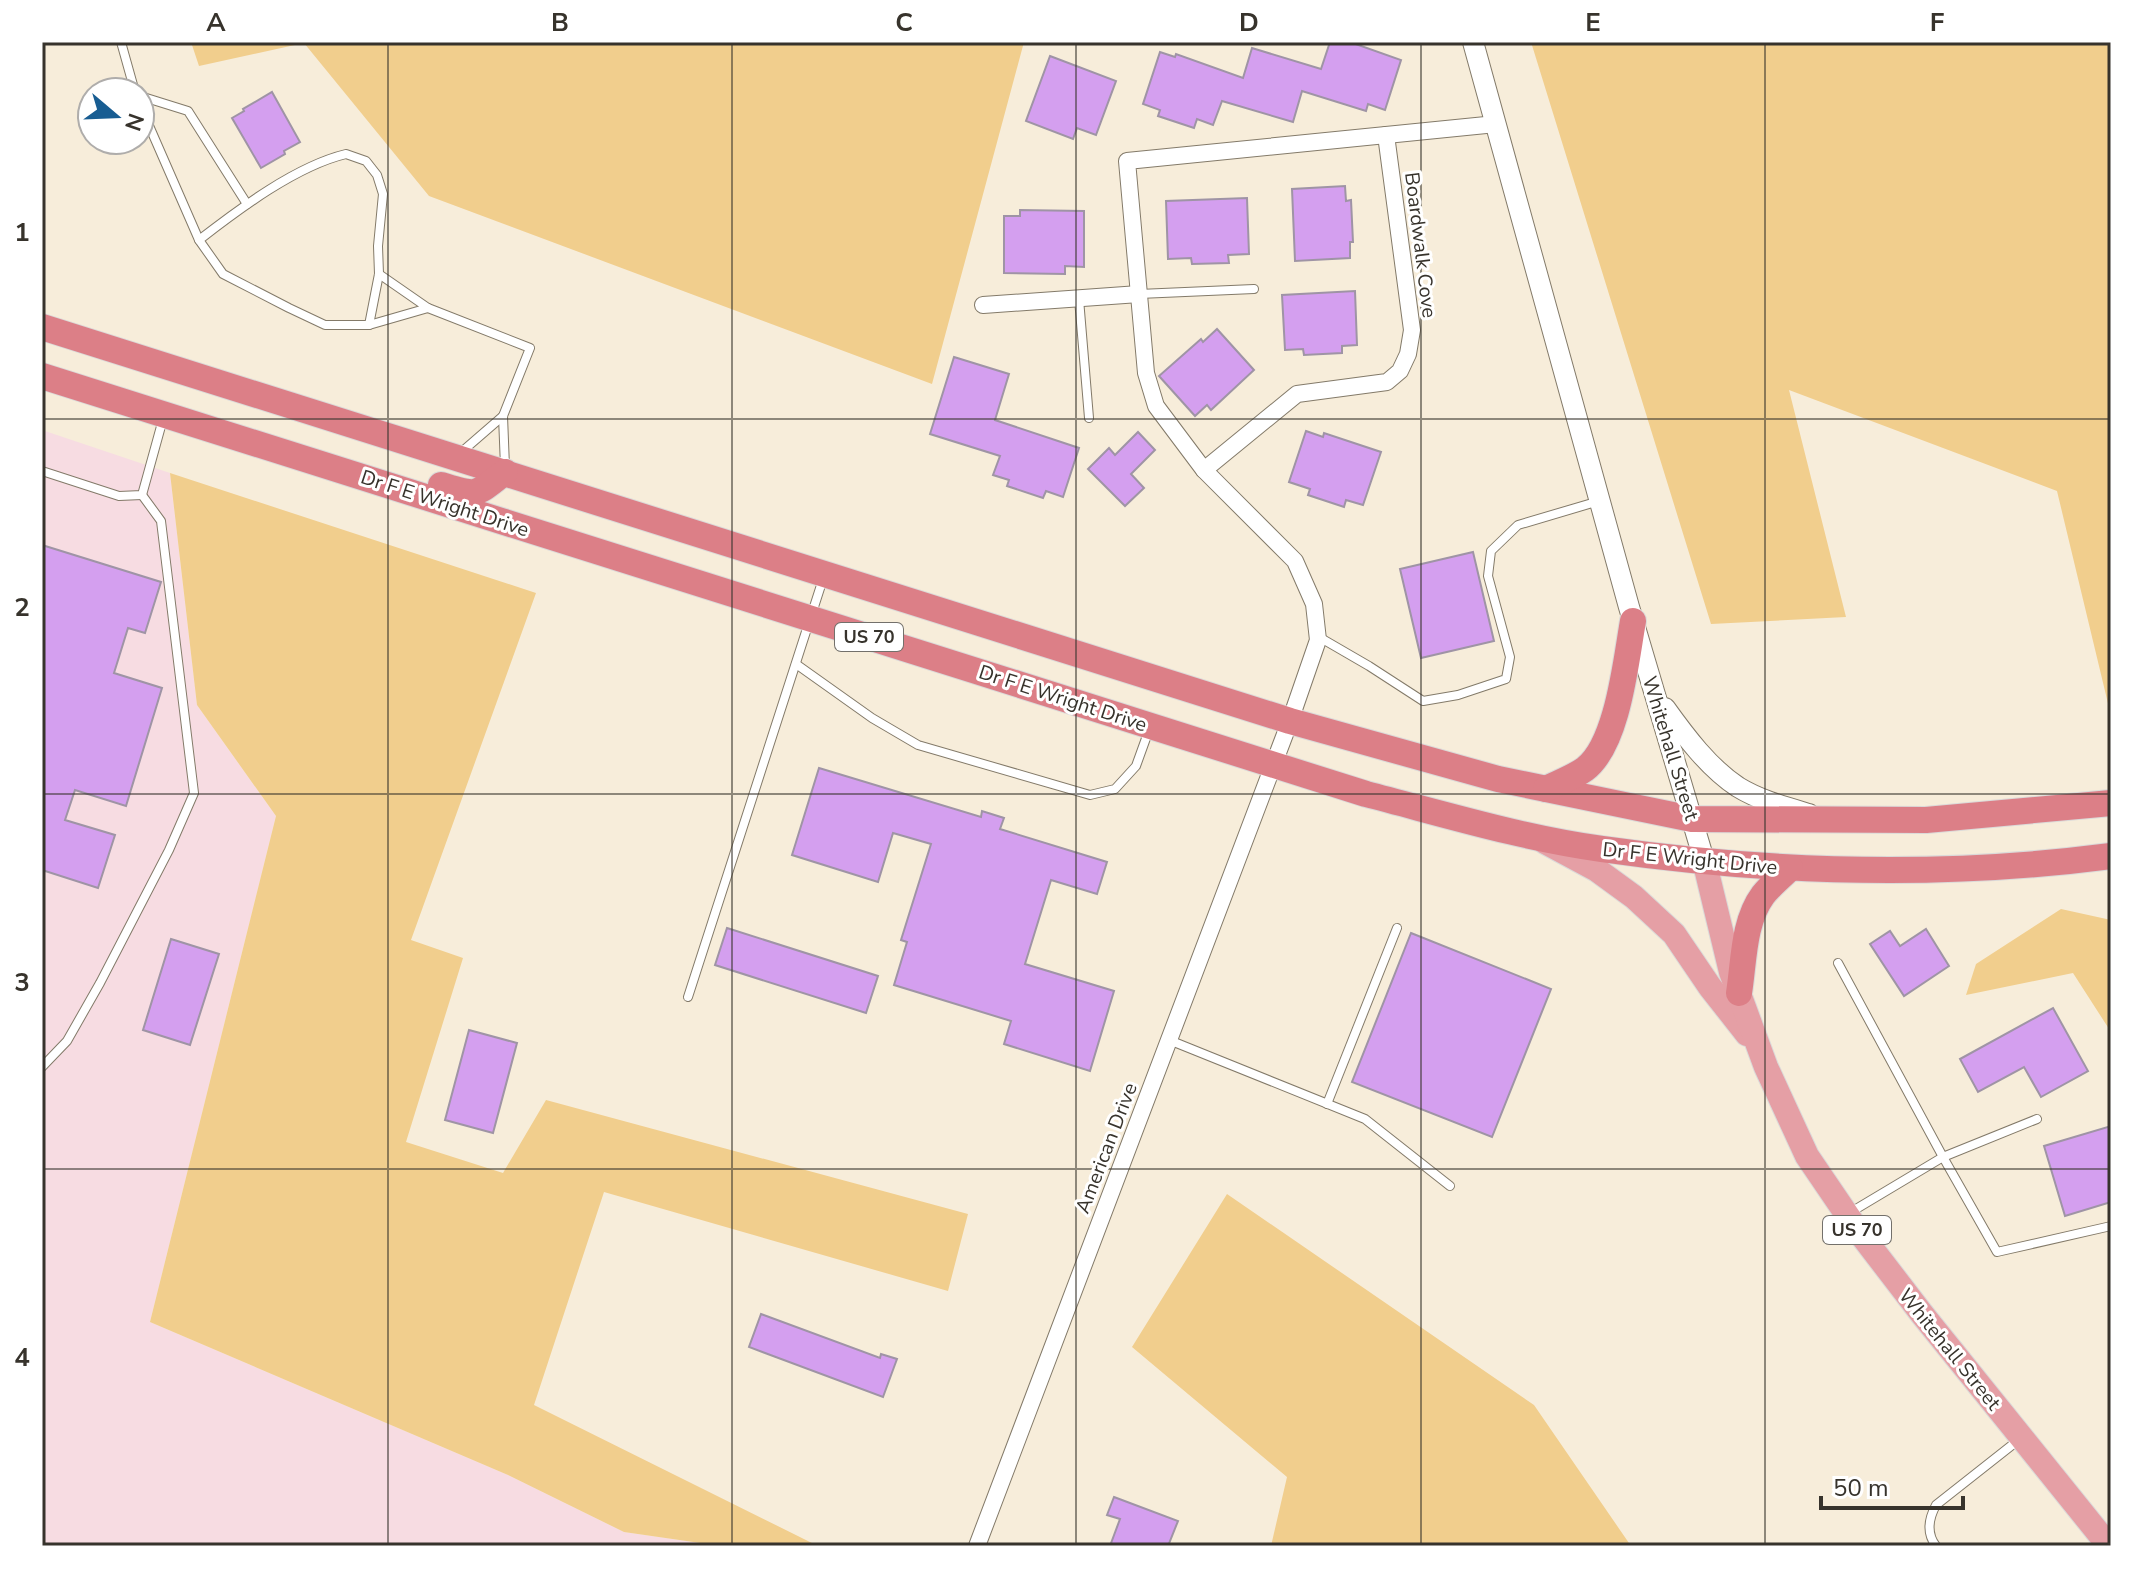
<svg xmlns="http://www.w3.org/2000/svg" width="2153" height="1588" viewBox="0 0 2153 1588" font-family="'Nunito Sans',sans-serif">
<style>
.industrial{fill:#f7dce2}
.green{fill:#f1ce8d}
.building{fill:#d49fef;stroke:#9f94a5;stroke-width:2}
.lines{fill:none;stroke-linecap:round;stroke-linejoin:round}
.service-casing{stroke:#837a69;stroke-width:10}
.minor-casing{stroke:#837a69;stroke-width:18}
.tertiary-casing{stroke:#837a69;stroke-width:22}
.primary-casing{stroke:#dbdad9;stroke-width:26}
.trunk-casing{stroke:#dbdad9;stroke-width:28}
.service{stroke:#fff;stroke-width:8}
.minor{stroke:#fff;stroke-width:16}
.tertiary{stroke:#fff;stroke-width:20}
.primary{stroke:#e59fa5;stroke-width:24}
.trunk{stroke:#dc7f87;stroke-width:26}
.grid{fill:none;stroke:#37332c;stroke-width:2;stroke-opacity:0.55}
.labels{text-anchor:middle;stroke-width:6;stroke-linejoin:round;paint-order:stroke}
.shield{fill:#fff;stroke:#73706b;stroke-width:2}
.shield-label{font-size:18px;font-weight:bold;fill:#37332c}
.street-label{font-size:20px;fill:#37332c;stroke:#fff}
.neatline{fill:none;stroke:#37332c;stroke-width:3}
.grid-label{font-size:26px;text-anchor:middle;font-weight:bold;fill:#37332c}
</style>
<rect width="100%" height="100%" fill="#f7edda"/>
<polygon class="industrial" points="42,430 170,473 197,705 276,816 150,1322 508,1475 624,1532 721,1546 42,1546"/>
<g class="green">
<polygon points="191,42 1024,42 932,384 429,196 304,43 199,66"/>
<polygon points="1531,42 2111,42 2111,716 2057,491 1789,390 1846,617 1711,624"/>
<polygon points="170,473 536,593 411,940 463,958 406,1142 503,1173 546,1100 968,1214 948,1291 604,1192 534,1405 818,1546 721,1546 624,1532 508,1475 150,1322 276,816 197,705"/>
<polygon points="2061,909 2111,920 2111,1032 2073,973 1966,995 1976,964"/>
<polygon points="1227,1194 1534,1405 1631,1546 1271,1546 1287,1477 1132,1347"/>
</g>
<g class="building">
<polygon points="1330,42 1350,42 1401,60 1385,110 1368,104 1366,111 1302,91 1293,122 1222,101 1213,125 1197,119 1194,128 1158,116 1160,110 1143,104 1160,52 1175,57 1176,54 1243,78 1252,48 1321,69"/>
<polygon points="1050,56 1116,81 1096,135 1077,128 1073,139 1026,121"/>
<polygon points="272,92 300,142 284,151 285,154 261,168 232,118 244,111 243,109"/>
<polygon points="1345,186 1346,201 1351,200 1353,242 1350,242 1350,258 1295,261 1292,189"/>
<polygon points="1247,198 1249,254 1228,255 1229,263 1192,264 1191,258 1168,259 1166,201"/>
<polygon points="1020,210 1084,211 1084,267 1065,266 1065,274 1004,273 1004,216 1020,216"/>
<polygon points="1355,291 1357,345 1342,346 1342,353 1304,355 1303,349 1285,350 1282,295"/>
<polygon points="1217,329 1254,370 1211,410 1207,405 1195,416 1159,376 1201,339 1203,342"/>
<polygon points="954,357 1009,374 995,420 1079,448 1063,497 1046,491 1043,498 1007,486 1009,480 993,475 1000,456 930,434"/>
<polygon points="1306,431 1323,437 1324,433 1381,452 1363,505 1346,500 1344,507 1308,495 1310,489 1289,482"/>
<polygon points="1138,432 1155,450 1131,474 1144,488 1125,506 1088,469 1109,448 1115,455"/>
<polygon points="42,545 161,582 145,633 128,628 114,673 162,688 126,806 75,790 65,820 115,835 98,888 42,870"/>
<polygon points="1473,552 1494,641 1421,658 1400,569"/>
<polygon points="819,768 981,817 982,811 1004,818 1000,829 1107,862 1097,894 1051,880 1025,964 1114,991 1090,1071 1004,1044 1011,1021 894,985 907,942 901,940 931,844 893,833 878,882 792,855"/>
<polygon points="727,928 878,976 866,1013 715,965"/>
<polygon points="1926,929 1949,966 1904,996 1870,944 1890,931 1900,946"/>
<polygon points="1411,933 1551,989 1492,1137 1352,1082"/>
<polygon points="171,939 219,954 190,1045 143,1030"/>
<polygon points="2053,1008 2088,1071 2041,1097 2024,1067 1978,1092 1960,1059"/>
<polygon points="469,1030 517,1043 493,1133 445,1120"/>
<polygon points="2111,1126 2111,1202 2065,1216 2044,1146"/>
<polygon points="761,1314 880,1358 881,1354 897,1359 883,1397 749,1347"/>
<polygon points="1114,1497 1178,1521 1168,1546 1110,1546 1120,1519 1107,1515"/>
</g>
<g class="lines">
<defs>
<g id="service">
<polyline points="121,42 135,92"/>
<polyline points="140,96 188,111 247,204"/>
<polyline points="140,105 199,240"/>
<path d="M346,154L366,161L377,175L383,194L378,246L379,274L369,325H325L289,308L223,274L199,240C239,209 296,166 346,154Z"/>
<polyline points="1139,294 1254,289"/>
<polyline points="1079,299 1089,418"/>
<polyline points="428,308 530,348 503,416 505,467"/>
<polyline points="369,325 428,308 379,274"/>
<polyline points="458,455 503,416"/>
<polyline points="42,471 119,496 142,495 163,419"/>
<polyline points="1319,637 1369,666 1423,701 1458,695 1506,679 1510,657 1488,576 1491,551 1518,525 1599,501"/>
<polyline points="796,664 872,718 918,745 1090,795 1115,789 1136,766 1149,730"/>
<polyline points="1838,963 1943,1157 2037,1119"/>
<polyline points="688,997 823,579"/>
<polyline points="1169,1040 1365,1119 1450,1186"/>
<polyline points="42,1067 67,1041 100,983 169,850 194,793 161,521 142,495"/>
<polyline points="1327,1104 1397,928"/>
<polyline points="1851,1212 1943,1157 1997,1252 2111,1226"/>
<path d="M1936,1546C1926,1533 1929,1518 1936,1505L2021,1438"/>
</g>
<g id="minor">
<polyline points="983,305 1139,294"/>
<polyline points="1204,470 1297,394 1387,382 1400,371 1408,354 1412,330 1386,135"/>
<polyline points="977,1546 1290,721 1318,640 1314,604 1295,561 1204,470 1156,406 1146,373 1127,161 1496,124"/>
</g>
<g id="tertiary">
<polyline points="1473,42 1629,607 1704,860"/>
<path d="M1665,708C1685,736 1709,768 1738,787C1759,800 1785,807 1809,814"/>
</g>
<g id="primary">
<polyline points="1545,842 1597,870 1634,897 1674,934 1710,987 1747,1034"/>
<polyline points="1704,860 1731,972 1766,1067 1807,1156 1856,1228 1922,1314 2109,1546"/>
</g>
<g id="trunk">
<polyline points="42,327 1290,721 1498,779 1692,819 1926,820 2111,803"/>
<path d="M42,376L1366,794C1444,814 1522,838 1602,849C1771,873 1942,878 2111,856"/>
<path d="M441,485C479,497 475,495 505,472"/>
<path d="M1546,789C1558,783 1574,777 1585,769C1618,744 1626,660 1633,621"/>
<path d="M1739,993C1744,962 1743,922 1763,895C1770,886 1781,877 1790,868"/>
</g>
</defs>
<use href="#service" class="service-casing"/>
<use href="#minor" class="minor-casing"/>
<use href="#tertiary" class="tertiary-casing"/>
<use href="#primary" class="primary-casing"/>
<use href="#trunk" class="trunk-casing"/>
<use href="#service" class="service"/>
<use href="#minor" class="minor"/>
<use href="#tertiary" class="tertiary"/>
<use href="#primary" class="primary"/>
<use href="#trunk" class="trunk"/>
</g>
<path class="grid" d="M388,42V1546M732,42V1546M1076,42V1546M1421,42V1546M1765,42V1546M42,419H2111M42,794H2111M42,1169H2111"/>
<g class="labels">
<g class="shield">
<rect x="835" y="623" width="68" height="28" rx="6"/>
<rect x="1823" y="1216" width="68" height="28" rx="6"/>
</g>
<g class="shield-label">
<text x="869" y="643">US 70</text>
<text x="1857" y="1236">US 70</text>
</g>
<g class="street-label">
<text transform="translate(1421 245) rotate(83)" y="7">Boardwalk Cove</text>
<text transform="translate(445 503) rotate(18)" y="7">Dr F E Wright Drive</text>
<text transform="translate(1063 698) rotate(18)" y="7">Dr F E Wright Drive</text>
<text transform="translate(1671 748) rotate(73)" y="7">Whitehall Street</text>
<text transform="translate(1690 858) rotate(6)" y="7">Dr F E Wright Drive</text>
<text transform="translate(1106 1148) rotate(-69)" y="7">American Drive</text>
<text transform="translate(1950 1349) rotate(51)" y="7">Whitehall Street</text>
</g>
</g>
<rect width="2153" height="1588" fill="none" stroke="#ffffff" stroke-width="88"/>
<g transform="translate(116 116) rotate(109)"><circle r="38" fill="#ffffff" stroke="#afadab" stroke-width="2"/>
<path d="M0-6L14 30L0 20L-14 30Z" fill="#185d92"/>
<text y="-12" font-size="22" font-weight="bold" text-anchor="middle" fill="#37332c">N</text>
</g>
<path d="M1821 1496v12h142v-12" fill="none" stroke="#37332c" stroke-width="4"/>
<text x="1833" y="1496" font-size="24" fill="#37332c" stroke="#ffffff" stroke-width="6" paint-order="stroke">50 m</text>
<rect x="44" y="44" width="2065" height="1500" class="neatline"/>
<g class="grid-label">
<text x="216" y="31">A</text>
<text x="560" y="31">B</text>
<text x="904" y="31">C</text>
<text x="1249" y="31">D</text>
<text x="1593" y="31">E</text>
<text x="1937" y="31">F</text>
<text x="22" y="241">1</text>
<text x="22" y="616">2</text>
<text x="22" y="991">3</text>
<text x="22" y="1366">4</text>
</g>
</svg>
